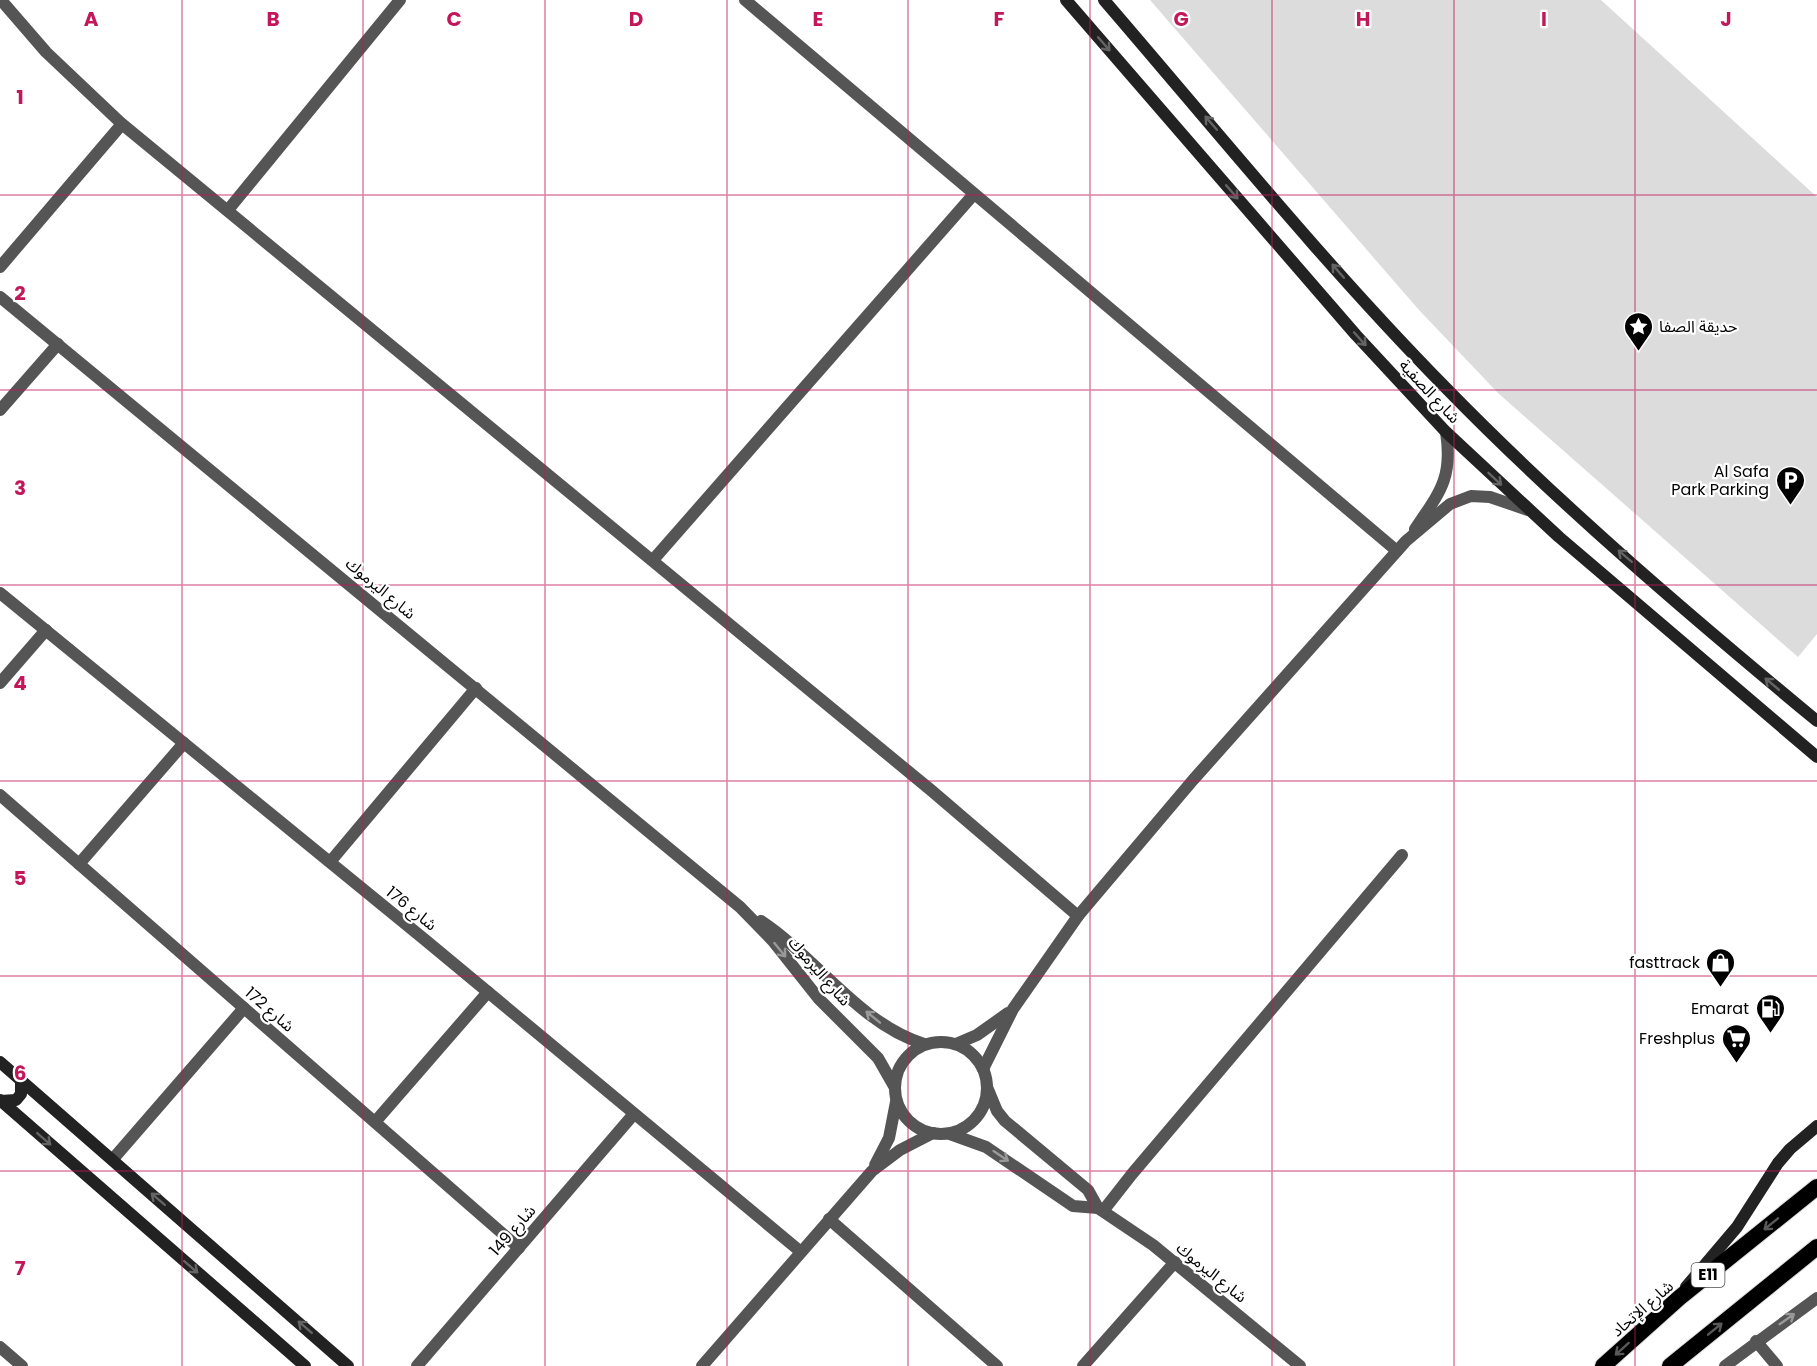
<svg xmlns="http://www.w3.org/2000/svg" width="1817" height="1366" viewBox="0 0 1817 1366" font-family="Poppins,'Noto Sans Arabic',sans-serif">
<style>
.green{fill:#dcdcdc}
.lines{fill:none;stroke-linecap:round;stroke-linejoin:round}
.trunk-casing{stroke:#dbdbdb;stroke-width:18}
.minor{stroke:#555;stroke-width:12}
.secondary{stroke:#222;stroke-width:12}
.trunk{stroke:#000;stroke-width:16}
.oneway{stroke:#646464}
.oneway2{stroke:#999}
.oneway3{stroke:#595959}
.grid{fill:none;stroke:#c2185b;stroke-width:1.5;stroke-opacity:0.55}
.labels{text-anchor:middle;stroke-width:4.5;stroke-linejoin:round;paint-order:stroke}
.shield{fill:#fff;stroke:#4c4c4c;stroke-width:1.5}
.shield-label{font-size:15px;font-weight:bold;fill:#000}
.poi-label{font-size:16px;fill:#000;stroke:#fff;text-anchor:end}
.street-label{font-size:16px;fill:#000;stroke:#fff}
.grid-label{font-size:20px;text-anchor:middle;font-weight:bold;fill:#c2185b;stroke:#fff;stroke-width:4.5;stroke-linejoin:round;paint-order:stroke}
</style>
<rect width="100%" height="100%" fill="#fff"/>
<polygon class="green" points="1150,0 1601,0 1817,197 1817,634 1798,657 1498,393 1419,310"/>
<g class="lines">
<defs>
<g id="trunk">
<polyline points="1603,1366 1679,1298 1817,1187"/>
<polyline points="1670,1366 1817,1247"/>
</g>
</defs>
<use href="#trunk" class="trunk-casing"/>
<g class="minor">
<polyline points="1,0 46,52 122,124 932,791 1078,916"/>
<polyline points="745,0 1397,551"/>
<polyline points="228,210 400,0"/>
<polyline points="0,267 122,124"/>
<polyline points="0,297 740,907 773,941 819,999 878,1058 894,1086"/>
<polyline points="0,410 58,344"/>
<path d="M1415,529C1440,492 1453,478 1446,432"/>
<polyline points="653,560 974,194"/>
<polyline points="0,593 424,939 801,1252"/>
<polyline points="0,683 46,630"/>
<polyline points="0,795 519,1248"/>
<polyline points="330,862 476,688"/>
<polyline points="79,864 184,743"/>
<path d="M761,921C817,958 858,1023 924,1044"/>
<circle cx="941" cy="1088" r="46"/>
<polyline points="956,1044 977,1035 1008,1013"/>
<polyline points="983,1069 1013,1009 1078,916 1193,780 1406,541 1450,504 1471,496 1490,497 1528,510"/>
<polyline points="987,1087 997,1111 1005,1121 1088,1190 1098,1208 1153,1245 1300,1366"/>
<polyline points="375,1122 488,992"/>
<polyline points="950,1134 986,1147 1073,1206 1098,1208"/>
<polyline points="113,1159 244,1008"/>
<polyline points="875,1165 889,1138 896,1102"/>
<polyline points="1103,1211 1132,1174 1402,855"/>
<polyline points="829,1219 997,1366"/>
<polyline points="1756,1341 1777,1366"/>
<polyline points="0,1347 22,1366"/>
<polyline points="417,1366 633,1115"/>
<polyline points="702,1366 872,1171 900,1150 933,1133"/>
<polyline points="1083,1366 1175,1262"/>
<polyline points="1725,1366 1817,1298"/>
</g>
<g class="secondary">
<polyline points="1066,0 1356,335 1446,432 1559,537 1817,757"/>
<path d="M1104,0C1216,130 1325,265 1445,387C1561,506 1689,615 1817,721"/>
<polyline points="0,1062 348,1366"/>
<polyline points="0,1100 305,1366"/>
<polyline points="1,1101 16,1100 21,1094 21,1080"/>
<polyline points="1686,1287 1737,1227 1778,1163 1790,1149 1817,1126"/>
</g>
<use href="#trunk" class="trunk"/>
</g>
<defs><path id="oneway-shaft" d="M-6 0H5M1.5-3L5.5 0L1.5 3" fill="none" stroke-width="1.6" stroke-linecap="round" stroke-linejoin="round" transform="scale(1.5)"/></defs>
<g class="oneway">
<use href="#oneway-shaft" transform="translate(1104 44) rotate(49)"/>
<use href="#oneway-shaft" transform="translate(1211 123) rotate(-131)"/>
<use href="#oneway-shaft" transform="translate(1232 192) rotate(49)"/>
<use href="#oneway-shaft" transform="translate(1338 271) rotate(-131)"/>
<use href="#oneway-shaft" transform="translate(1360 339) rotate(48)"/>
<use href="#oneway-shaft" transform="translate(1495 479) rotate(43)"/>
<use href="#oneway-shaft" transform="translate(1625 556) rotate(-139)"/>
<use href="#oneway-shaft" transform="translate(1772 684) rotate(-140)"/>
<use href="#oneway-shaft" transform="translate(44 1139) rotate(41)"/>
<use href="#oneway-shaft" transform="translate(158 1199) rotate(-139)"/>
<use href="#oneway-shaft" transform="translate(191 1267) rotate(41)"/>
<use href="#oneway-shaft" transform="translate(305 1327) rotate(-139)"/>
</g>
<g class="oneway2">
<use href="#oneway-shaft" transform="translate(780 950) rotate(51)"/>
<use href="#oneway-shaft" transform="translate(873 1017) rotate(-141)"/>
<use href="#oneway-shaft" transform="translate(1001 1156) rotate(34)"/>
<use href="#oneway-shaft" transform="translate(1787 1319) rotate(-35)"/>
</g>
<g class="oneway3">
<use href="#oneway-shaft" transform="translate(1771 1224) rotate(141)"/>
<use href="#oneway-shaft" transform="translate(1715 1329) rotate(-39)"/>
<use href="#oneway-shaft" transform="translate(1622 1349) rotate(138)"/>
</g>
<path class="grid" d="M182,0V1366M363,0V1366M545,0V1366M727,0V1366M908,0V1366M1090,0V1366M1272,0V1366M1454,0V1366M1635,0V1366M0,195H1817M0,390H1817M0,585H1817M0,781H1817M0,976H1817M0,1171H1817"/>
<defs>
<symbol id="sight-pin" viewBox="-11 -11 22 30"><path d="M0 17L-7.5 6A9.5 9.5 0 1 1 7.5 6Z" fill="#000" stroke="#fff"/><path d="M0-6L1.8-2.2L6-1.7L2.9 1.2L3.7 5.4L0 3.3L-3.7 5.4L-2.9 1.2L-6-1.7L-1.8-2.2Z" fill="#fff"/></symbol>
<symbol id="parking-pin" viewBox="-11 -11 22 30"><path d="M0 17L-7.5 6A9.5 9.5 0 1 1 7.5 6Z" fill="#000" stroke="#fff"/><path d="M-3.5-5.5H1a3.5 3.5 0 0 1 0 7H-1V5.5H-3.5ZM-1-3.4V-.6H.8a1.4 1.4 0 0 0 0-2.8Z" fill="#fff"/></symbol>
<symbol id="shop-pin" viewBox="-11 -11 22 30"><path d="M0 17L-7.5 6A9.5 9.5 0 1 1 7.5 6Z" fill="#000" stroke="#fff"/><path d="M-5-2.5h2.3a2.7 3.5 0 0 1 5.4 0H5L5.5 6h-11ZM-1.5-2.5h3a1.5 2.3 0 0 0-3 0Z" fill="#fff"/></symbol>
<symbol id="fuel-pin" viewBox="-11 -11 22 30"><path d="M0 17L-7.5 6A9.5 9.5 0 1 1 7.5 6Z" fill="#000" stroke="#fff"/><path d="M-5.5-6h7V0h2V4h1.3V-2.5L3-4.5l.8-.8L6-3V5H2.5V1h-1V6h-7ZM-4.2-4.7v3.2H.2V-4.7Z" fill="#fff"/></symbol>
<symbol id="supermarket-pin" viewBox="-11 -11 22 30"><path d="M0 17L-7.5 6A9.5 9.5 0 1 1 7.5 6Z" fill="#000" stroke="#fff"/><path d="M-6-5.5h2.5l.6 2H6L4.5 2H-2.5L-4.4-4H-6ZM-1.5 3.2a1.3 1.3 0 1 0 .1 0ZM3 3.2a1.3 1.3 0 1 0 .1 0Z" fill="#fff"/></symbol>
</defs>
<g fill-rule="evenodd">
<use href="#sight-pin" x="1622" y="310" width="33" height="45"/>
<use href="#parking-pin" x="1774" y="464" width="33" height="45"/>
<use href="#shop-pin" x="1704" y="946" width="33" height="45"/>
<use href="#fuel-pin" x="1754" y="992" width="33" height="45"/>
<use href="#supermarket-pin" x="1720" y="1022" width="33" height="45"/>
</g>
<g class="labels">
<rect class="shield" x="1691.5" y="1263" width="33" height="24" rx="4.5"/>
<g class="shield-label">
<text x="1708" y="1280">E11</text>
</g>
<g class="poi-label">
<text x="1659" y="332" text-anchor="start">حديقة الصفا</text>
<text x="1769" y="477">Al Safa<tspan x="1769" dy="18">Park Parking</tspan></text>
<text x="1700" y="968">fasttrack</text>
<text x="1749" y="1014">Emarat</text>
<text x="1715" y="1044">Freshplus</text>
</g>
<g class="street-label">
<text transform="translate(1430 391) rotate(47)" y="6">شارع الصفية</text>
<text transform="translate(381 588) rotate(40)" y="6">شارع اليرموك</text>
<text transform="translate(412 908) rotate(39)" y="6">شارع 176</text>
<text transform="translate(820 971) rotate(49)" y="6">شارع اليرموك</text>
<text transform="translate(270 1009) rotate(41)" y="6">شارع 172</text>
<text transform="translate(512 1230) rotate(-49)" y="6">شارع 149</text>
<text transform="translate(1212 1272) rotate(39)" y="6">شارع اليرموك</text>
<text transform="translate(1642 1308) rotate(-41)" y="6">شارع الإتحاد</text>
</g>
</g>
<g class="grid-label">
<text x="91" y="26">A</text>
<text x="273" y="26">B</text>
<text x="454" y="26">C</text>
<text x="636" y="26">D</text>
<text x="818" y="26">E</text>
<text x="999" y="26">F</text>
<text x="1181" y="26">G</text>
<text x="1363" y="26">H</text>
<text x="1544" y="26">I</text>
<text x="1726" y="26">J</text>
<text x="20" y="104">1</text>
<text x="20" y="300">2</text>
<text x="20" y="495">3</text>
<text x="20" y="690">4</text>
<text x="20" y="885">5</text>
<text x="20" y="1080">6</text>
<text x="20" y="1275">7</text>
</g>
</svg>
